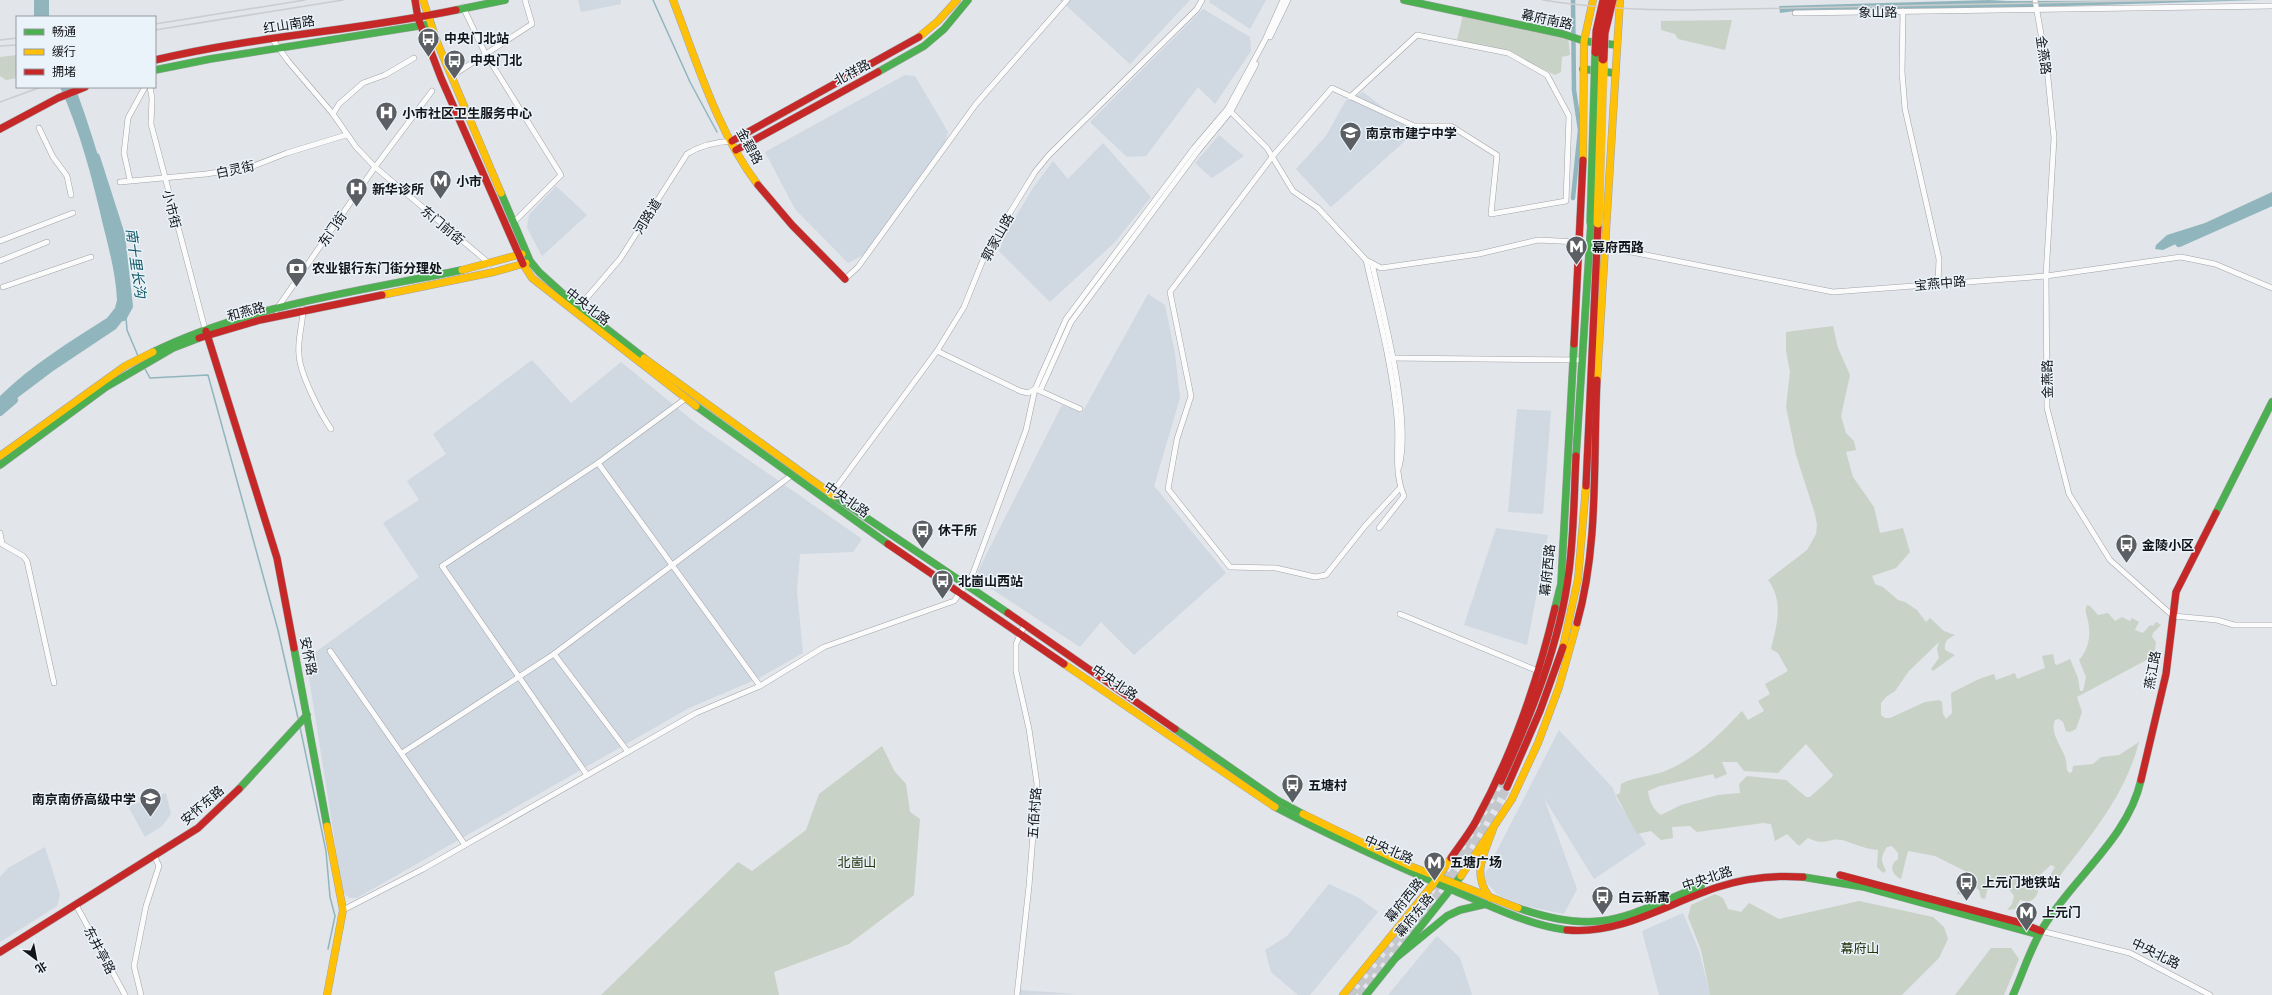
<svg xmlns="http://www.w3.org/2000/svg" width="2272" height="995" viewBox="0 0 2272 995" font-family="Rubik,'Noto Sans SC',sans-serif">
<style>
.built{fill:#d0d8e1}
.green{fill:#c9d2c6;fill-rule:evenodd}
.water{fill:#91b5bd}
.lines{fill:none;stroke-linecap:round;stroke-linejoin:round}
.stream{stroke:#91b5bd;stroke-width:1.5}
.canal{stroke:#91b5bd;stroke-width:4.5}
.river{stroke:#91b5bd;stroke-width:8}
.highway-tunnel{stroke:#c3c6ca;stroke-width:9;stroke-dasharray:9 4.5;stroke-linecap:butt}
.street-casing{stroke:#a1a3a6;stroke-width:6}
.fast-casing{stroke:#a1a3a6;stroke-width:8}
.slow-casing{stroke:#a1a3a6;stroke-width:8}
.jam-casing{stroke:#a1a3a6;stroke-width:8}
.street{stroke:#fbfbfc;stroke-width:5}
.fast{stroke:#4caf50;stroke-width:7}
.slow{stroke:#ffc107;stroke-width:7}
.jam{stroke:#c62828;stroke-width:7}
.rail{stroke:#cacccd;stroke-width:1.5}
.fast-bridge-casing{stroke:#c1c2c5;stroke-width:10;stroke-linecap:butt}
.slow-bridge-casing{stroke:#c1c2c5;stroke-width:10;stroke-linecap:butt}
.jam-bridge-casing{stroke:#c1c2c5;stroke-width:10;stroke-linecap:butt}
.fast-bridge{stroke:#4caf50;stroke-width:9}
.slow-bridge{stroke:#ffc107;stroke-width:9}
.jam-bridge{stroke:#c62828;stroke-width:9}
.labels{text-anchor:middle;stroke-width:3;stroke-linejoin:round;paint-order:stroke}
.street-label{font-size:13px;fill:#131518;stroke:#ebf3fa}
.poi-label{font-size:13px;font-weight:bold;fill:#131518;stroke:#ebf3fa;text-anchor:start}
.park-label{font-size:13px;fill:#22340b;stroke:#ebf3fa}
.water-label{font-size:14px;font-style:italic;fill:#0e5862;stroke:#ebf3fa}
</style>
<rect width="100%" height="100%" fill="#e2e5ea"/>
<g class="built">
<polygon points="578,0 621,0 621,4 581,12"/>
<polygon points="1060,0 1190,0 1130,64"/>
<polygon points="1210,0 1266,0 1250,29 1209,2"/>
<polygon points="1203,9 1250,37 1251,51 1215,104 1198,87 1146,156 1127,157 1090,122"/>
<polygon points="905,75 915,76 948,132 945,143 867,253 848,263 795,209 765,152"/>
<polygon points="1363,92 1415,132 1331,207 1296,169 1326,136 1346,100 1350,100"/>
<polygon points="1219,135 1244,156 1212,178 1195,163"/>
<polygon points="1103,143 1151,197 1115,242 1050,302 999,251 1006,233 1033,188 1053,161 1068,179"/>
<polygon points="556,186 587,215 542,256 527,228 529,215"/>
<polygon points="1148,294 1165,305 1175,353 1180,398 1154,486 1226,573 1134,655 1101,622 1080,647 978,580 978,571 1062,405 1082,413"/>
<polygon points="532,360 571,403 621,362 697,424 862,539 853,552 800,554 797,591 803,653 757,679 689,708 357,898 350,898 343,893 306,659 419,577 383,523 419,500 407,481 446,454 433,434"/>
<polygon points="1517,409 1551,411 1543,514 1508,512"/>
<polygon points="1496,528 1548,535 1527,645 1464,625"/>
<polygon points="1559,730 1613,788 1617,800 1646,844 1594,879 1544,798 1577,889 1564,914 1525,906 1498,895 1486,882 1485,874"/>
<polygon points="166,793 171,814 162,826 145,837 128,806"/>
<polygon points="45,847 60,894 57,906 0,942 0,877 8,868"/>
<polygon points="1329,884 1359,898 1378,912 1310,995 1298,995 1271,972 1265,950 1287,936"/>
<polygon points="1683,913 1699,951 1710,995 1659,995 1642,931"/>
<polygon points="1437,936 1460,958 1472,995 1388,995"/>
<polygon points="1019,990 1077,994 1018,995"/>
</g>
<g class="green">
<polygon points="1463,15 1568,37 1570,55 1562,57 1561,72 1555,75 1505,50 1457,40"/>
<polygon points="1732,20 1725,50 1678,39 1675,34 1661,30 1661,21"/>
<polygon points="17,55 17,78 6,80 0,76 0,57"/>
<path d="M1833,326L1838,348L1850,375L1841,416L1846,433L1854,441L1856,450L1846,452L1853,477L1874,507L1880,533L1903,528L1910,552L1896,568L1872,576L1875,584L1883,587L1898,600L1905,602L1917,610L1926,622L1930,618L1944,631L1955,635C1948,639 1944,640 1945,650L1955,655L1933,671L1931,669L1939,658L1937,649L1939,642L1909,671L1895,691L1886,697L1881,703V715L1885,718H1890L1925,702L1939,700L1942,702L1943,714L1946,719L1952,713L1951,693L1979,679L1994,674L1996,680L2015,673L2017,679L2045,668L2042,656L2053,654L2055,664L2057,665L2070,659L2078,678L2080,691H2083L2086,677L2079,660C2089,649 2091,635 2088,621C2087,615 2084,611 2087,605L2090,606L2098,615L2108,613L2115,621L2122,617L2130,621L2132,618L2139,622L2135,630L2143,633L2150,625L2153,626L2156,622L2161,625L2153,633L2152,637L2156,642L2154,656L2077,697L2082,712L2076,729L2070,732L2066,731L2063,722L2059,719L2055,720C2049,735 2064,748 2066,761C2067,764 2066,767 2067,770L2069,773L2072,772L2073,766L2093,764L2101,757L2119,755L2139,742C2124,799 2088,838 2054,884L2052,885L2049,877L2055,867L2051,865C2048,868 2044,871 2041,874C2035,883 2044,896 2028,902L2020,900L2015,909L2007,910L2012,904L2014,896C2008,885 1999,886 1988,887L1985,899L1981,898L1979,890L1973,886L1966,888L1962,895L1957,894L1965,871L1935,856L1908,851L1901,879C1891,874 1889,865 1898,859V853L1892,846L1887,847C1880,858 1881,860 1886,871L1883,873L1877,867L1878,850C1861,848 1856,844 1842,840C1828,837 1826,847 1808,838L1799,846L1787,834L1775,841L1771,824L1763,823L1697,832L1690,826L1672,827L1673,838L1661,840L1651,831L1637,834L1616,795L1620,793L1621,784C1630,778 1653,776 1665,771C1697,758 1719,735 1742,711L1748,720L1764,711L1758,701L1770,694L1765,684L1788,671L1778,653L1771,649C1777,624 1784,602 1768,580L1807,550L1816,534L1817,525L1815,514L1796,455L1786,407L1790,372L1786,351V332ZM1806,744L1833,775L1832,777L1810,797H1806L1786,780L1747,776L1739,784L1740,793L1718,795L1681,805L1661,815C1653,810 1649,800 1648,791L1660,786L1713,774L1715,779L1727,774L1722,762H1737L1744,771L1778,773Z"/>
<polygon points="882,746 895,772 906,784 910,812 920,819 914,895 849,944 774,972 779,995 601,995 738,862 752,871 806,830 819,794"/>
<polygon points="1715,894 1723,898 1728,909 1741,912 1749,903 1779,919 1859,901 1933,917 1944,927 1948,939 1939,958 1902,995 1710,995 1701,950 1688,917 1691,905"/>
<polygon points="1991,948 2011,948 2019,959 2004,995 1955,995"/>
</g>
<g class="water">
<rect x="34" y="0" width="15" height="17"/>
<polygon points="1989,0 2007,1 2261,0 2031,7 1802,10 1780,13 1779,6"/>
<path d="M60,87H75C99,151 127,246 127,315L116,329L53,371L0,411V396C32,365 69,342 107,318L115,308L117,300C116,275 109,249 103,225C92,177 80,131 60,87Z"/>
<polygon points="2272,192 2272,199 2163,250 2155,249 2156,245 2167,235 2205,223"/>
</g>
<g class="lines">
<g class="stream">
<polyline points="653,0 690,82 717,132"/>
<polyline points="126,317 127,330 138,356"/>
<polyline points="145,369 150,378 208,375 278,630 298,718"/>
<polyline points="300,727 326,851 330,897 335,916 328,949"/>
</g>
<polyline class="canal" points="1573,198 1580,130 1574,90 1573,0"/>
<g class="river">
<polyline points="96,157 121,235 129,306 123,317"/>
<polyline points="2179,243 2272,202"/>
<polyline points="0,412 14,400"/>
</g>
<g class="highway-tunnel">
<path d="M1350,995C1405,927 1463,861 1501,781"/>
<path d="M1359,995C1413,929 1467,863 1507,787"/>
</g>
<defs>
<g id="street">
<polyline points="2035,0 2047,68 2054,138 2046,276 2047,408 2069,494 2110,560 2173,616 2217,620 2234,625 2272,625"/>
<polyline points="463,7 485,53 561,175 513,223"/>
<polyline points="1903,11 1902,72 1905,109 1939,259 1938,283"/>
<polyline points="1795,13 2272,6"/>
<polyline points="1270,37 1288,0"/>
<polyline points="273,40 288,61 333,114 356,147 375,167 490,264"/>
<polyline points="458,72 532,24 525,0"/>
<polyline points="150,87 152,98 151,124 205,329"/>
<polyline points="1350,97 1417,35 1508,53 1547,75 1569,116 1566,201 1491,214 1497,155 1451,126 1414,126 1332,88 1272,157 1170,292 1191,396 1177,439 1168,489 1230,567 1276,568 1315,577 1326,575 1365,526 1400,488"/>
<polyline points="1229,110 1267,148 1293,191 1318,208 1366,260 1381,268 1479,254 1538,240 1579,242"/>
<polyline points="333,114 339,104 363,83 385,75 414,58"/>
<polyline points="39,128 53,157 67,176 71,195"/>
<polyline points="130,180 124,153 128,118 145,87"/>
<polyline points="120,182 206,174 251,167 287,153 346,135"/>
<polyline points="0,241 73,213"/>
<polyline points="1606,247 1833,292 2046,276 2181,257 2215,264 2272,288"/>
<path d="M1366,260C1378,312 1392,365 1397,418C1400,444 1393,471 1404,496L1379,528"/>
<polyline points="0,261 47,242"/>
<path d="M1372,263C1383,314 1412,418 1399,467"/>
<polyline points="845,279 858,267 976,104 1067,0"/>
<polyline points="3,287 91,257"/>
<path d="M578,308L620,259L687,154C701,145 715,142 732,141"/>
<path d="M303,309C303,324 297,340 299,355C300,374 320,413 331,429"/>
<polyline points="276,310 375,167 432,91"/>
<polyline points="937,351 1020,391 1028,393 1035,389"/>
<polyline points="1391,358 1582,360"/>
<polyline points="1038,390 1080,409"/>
<polyline points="1040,391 1071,322 1198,151 1231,111 1256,64"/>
<polyline points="598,463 760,686"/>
<polyline points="830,496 937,351 964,307 987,250 1035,172 1049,155 1197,9 1202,0"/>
<polyline points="0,533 2,544 23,556 27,561 54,683"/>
<polyline points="1400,614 1538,671"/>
<polyline points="330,651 465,845"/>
<polyline points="554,654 628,752"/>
<polyline points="402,753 554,654 792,475"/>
<polyline points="587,775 442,566 598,463 685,399"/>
<polyline points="76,905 125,995"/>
<polyline points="343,910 423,869 696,713 760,686 824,647 954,601 972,576 1026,430 1035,389 1066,319 1194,148 1228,108 1265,40 1283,0"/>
<polyline points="2041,931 2130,953 2210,995"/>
<polyline points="141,995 134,966 146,906 159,866 154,855"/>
<polyline points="1017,995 1029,886 1037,784 1029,729 1016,671 1016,644 1024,626"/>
</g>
<g id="fast">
<polyline points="1404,0 1563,34 1584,41 1616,45"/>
<polyline points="456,10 505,0"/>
<polyline points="1583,69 1614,73"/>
<polyline points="155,70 210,59 431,24"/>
<polyline points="878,72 924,46 944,29 968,0"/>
<polyline points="501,193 530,261 539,272 571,301 644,358"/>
<path d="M153,352C246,306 360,291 462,270"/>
<polyline points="696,406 888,544"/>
<polyline points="1576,456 1591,223"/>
<polyline points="0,465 106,387 173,348 199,338"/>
<polyline points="834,496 1008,613"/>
<polyline points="2216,513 2272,402"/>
<polyline points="1555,608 1561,584 1574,344"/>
<polyline points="294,648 327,826"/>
<polyline points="1175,729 1277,800 1303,814"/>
<polyline points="239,789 307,715"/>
<path d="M1275,807C1334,838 1394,865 1455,891C1491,906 1528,925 1567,930"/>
<polyline points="1803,877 1864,887 2036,934 2041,931"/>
<path d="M1518,908C1601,937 1625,916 1701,886"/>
<polyline points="1397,957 1447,916 1460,910 1486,904"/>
<polyline points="1366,995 1461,876"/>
<path d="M2013,995C2023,973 2031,946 2044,926C2075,876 2128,838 2141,780"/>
</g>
<g id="slow">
<polyline points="423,0 437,42 501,193"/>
<path d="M673,0C697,62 717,131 758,185"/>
<polyline points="919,37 938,21 957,0"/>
<polyline points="1583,160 1584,41 1593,0"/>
<polyline points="523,264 532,278 696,406"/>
<polyline points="462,270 522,254"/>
<polyline points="382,295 494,272 526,263"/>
<polyline points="644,358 834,496"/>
<polyline points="1597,380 1620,0"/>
<polyline points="0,456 125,366 153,352"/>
<polyline points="1563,647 1578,579 1586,486"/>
<polyline points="1064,664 1275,807"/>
<polyline points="1303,814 1410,866 1518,908"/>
<polyline points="1461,876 1512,799 1538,743 1559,687 1577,623"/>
<path d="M1490,898C1471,873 1484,855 1493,829"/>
<polyline points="327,995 343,910 327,826"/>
<polyline points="1343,995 1434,883 1451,858"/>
</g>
<g id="jam">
<polyline points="415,0 418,18 441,78 523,264"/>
<path d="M155,60C254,36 356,31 456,10"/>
<polyline points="0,129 58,98 85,87"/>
<polyline points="732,141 919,37"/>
<polyline points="736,150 878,72"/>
<polyline points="758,185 792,225 845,279"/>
<polyline points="206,331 277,558 294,648"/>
<polyline points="199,338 260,320 382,295"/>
<polyline points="1574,344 1583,160"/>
<polyline points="1586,486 1598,223"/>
<polyline points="888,544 1064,664"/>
<polyline points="1008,613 1175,729"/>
<path d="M1577,623C1599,545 1593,461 1597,380"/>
<polyline points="2141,780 2166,674 2176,592 2216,513"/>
<path d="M1501,781C1531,715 1560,644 1569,571C1574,533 1574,494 1576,456"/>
<polyline points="1507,787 1540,711 1563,647"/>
<path d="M1451,858C1459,846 1469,834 1476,821C1512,755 1538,680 1555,608"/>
<polyline points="1840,875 2021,923 2041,931"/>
<path d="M1567,930C1622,935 1668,903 1718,887C1746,878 1774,875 1803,877"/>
<polyline points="0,952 198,828 239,789"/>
</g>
</defs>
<use href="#street" class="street-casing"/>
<use href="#fast" class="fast-casing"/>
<use href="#slow" class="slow-casing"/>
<use href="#jam" class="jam-casing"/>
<use href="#street" class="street"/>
<use href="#fast" class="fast"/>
<use href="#slow" class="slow"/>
<use href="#jam" class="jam"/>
<g class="rail">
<path d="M1543,0C1591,8 1640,10 1689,10L2185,0"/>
<polyline points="155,24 305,0"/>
<polyline points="155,30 343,0"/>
<polyline points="0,40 17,38"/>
<polyline points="0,46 17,45"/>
<polyline points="0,102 41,87"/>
</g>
<defs>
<polyline id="fast-bridge" points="1591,223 1596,52"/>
<polyline id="slow-bridge" points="1598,223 1603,59"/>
<g id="jam-bridge">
<polyline points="1596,52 1597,31 1604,0"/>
<polyline points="1603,59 1604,33 1612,0"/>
</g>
</defs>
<use href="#fast-bridge" class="fast-bridge-casing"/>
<use href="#slow-bridge" class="slow-bridge-casing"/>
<use href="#jam-bridge" class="jam-bridge-casing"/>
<use href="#fast-bridge" class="fast-bridge"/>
<use href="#slow-bridge" class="slow-bridge"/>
<use href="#jam-bridge" class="jam-bridge"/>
</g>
<defs>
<symbol id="bus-pin" viewBox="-11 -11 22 30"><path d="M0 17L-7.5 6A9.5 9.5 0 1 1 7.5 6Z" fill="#5b5e62" stroke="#ebf3fa"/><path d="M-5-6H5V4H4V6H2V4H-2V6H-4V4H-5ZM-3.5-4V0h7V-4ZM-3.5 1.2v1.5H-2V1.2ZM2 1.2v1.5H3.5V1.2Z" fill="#fff"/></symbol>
<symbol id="hospital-pin" viewBox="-11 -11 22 30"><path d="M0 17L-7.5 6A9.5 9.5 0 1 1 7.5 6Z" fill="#5b5e62" stroke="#ebf3fa"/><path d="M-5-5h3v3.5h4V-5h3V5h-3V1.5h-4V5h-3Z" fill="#fff"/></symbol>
<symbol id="school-pin" viewBox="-11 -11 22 30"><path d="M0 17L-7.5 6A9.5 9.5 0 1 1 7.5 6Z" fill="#5b5e62" stroke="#ebf3fa"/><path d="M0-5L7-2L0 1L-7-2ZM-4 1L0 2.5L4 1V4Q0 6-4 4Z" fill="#fff"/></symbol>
<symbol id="metro-pin" viewBox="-11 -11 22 30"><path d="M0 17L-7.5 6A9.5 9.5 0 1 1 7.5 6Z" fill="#5b5e62" stroke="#ebf3fa"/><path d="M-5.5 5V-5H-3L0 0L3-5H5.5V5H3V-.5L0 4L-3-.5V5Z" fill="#fff"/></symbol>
<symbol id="bank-pin" viewBox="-11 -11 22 30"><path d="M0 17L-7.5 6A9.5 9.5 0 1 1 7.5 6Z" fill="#5b5e62" stroke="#ebf3fa"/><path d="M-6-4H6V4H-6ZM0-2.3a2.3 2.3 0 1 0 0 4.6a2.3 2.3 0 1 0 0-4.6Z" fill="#fff"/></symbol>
</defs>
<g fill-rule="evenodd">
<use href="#bus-pin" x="416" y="26" width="25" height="34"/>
<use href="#bus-pin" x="442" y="48" width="25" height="34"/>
<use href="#hospital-pin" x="374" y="100" width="25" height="34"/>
<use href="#school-pin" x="1338" y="120" width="25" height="34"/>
<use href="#metro-pin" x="428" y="168" width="25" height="34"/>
<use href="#hospital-pin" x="344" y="176" width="25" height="34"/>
<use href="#metro-pin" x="1564" y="234" width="25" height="34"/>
<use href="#bank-pin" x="284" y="256" width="25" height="34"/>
<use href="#bus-pin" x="910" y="518" width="25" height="34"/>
<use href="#bus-pin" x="2114" y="532" width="25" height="34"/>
<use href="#bus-pin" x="930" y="568" width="25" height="34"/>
<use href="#bus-pin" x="1280" y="772" width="25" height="34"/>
<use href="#school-pin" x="138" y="786" width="25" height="34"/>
<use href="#metro-pin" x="1422" y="850" width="25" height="34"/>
<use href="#bus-pin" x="1954" y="870" width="25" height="34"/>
<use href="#bus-pin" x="1590" y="884" width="25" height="34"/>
<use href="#metro-pin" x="2014" y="900" width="25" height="34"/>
</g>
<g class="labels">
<g class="street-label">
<text transform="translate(1878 12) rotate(-1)" y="5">象山路</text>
<text transform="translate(1547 19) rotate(12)" y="5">幕府南路</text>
<text transform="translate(289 24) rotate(-9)" y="5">红山南路</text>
<text transform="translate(2044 55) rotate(82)" y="5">金燕路</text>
<text transform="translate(852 72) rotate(-29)" y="5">北祥路</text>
<text transform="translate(750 146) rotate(61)" y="5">金碧路</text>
<text transform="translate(235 169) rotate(-12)" y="5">白灵街</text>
<text transform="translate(172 209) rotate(76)" y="5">小市街</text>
<text transform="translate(647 216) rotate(-58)" y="5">河路道</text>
<text transform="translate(443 225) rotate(40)" y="5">东门前街</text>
<text transform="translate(332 229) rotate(-55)" y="5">东门街</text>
<text transform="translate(997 237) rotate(-61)" y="5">郭家山路</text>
<text transform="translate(1940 283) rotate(-5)" y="5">宝燕中路</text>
<text transform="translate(588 306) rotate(38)" y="5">中央北路</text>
<text transform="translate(246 311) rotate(-15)" y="5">和燕路</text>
<text transform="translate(2047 379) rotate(-91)" y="5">金燕路</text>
<text transform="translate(847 499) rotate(35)" y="5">中央北路</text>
<text transform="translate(1547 570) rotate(-84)" y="5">幕府西路</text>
<text transform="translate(309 656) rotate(79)" y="5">安怀路</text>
<text transform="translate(2152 670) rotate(-80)" y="5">燕江路</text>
<text transform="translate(1115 682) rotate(34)" y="5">中央北路</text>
<text transform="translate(202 805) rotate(-41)" y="5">安怀东路</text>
<text transform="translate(1034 813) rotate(-86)" y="5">五佰村路</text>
<text transform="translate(1389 849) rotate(24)" y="5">中央北路</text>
<text transform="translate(1707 878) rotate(-18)" y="5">中央北路</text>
<text transform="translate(1404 900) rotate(-51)" y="5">幕府西路</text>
<text transform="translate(1414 915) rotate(-51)" y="5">幕府东路</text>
<text transform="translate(100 950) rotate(62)" y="5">东井亭路</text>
<text transform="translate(2156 953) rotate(26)" y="5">中央北路</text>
</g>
<g class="poi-label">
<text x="444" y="43">中央门北站</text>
<text x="470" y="65">中央门北</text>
<text x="402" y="118">小市社区卫生服务中心</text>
<text x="1366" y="138">南京市建宁中学</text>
<text x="456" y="186">小市</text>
<text x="372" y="194">新华诊所</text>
<text x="1592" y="252">幕府西路</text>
<text x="312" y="273">农业银行东门街分理处</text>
<text x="938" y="535">休干所</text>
<text x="2142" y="550">金陵小区</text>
<text x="958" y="586">北崮山西站</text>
<text x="1308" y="790">五塘村</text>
<text x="136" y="804" text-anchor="end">南京南侨高级中学</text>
<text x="1450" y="867">五塘广场</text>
<text x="1982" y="887">上元门地铁站</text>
<text x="1618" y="902">白云新寓</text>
<text x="2042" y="917">上元门</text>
</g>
<g class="park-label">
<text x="857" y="867">北崮山</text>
<text x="1860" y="953">幕府山</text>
</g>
<g class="water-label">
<text transform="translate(136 263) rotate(82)" y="5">南十里长沟</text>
</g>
</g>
<rect x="16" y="16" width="140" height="72" fill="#ebf3fa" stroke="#959aa0"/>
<rect x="24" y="29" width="20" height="6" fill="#4caf50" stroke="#959aa0"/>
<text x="52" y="36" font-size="12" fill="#131518">畅通</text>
<rect x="24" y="49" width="20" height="6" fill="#ffc107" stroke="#959aa0"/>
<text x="52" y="56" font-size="12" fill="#131518">缓行</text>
<rect x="24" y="69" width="20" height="6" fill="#c62828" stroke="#959aa0"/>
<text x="52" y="76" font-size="12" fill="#131518">拥堵</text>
<g transform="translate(36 959) rotate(148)" stroke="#ebf3fa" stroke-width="3" paint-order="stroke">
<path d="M0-3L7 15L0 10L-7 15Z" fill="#131518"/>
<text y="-6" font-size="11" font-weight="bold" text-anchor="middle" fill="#131518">北</text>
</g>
</svg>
